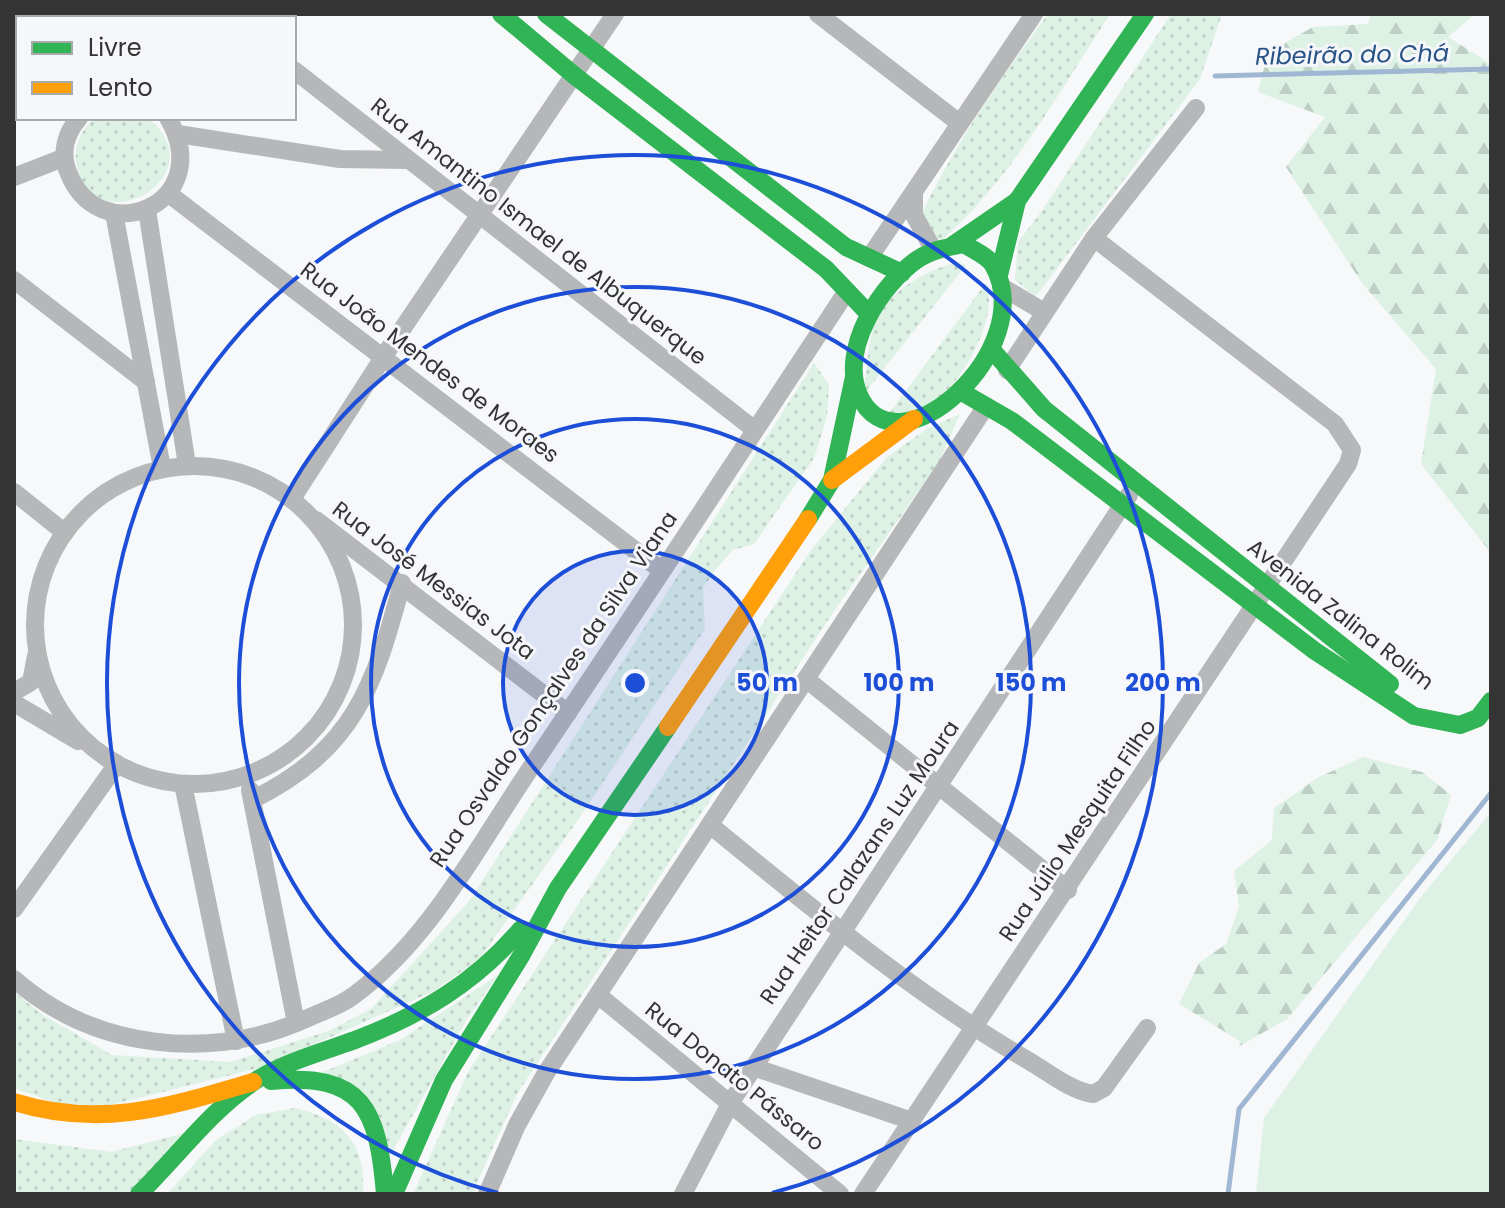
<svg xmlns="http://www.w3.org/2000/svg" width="1505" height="1208" viewBox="0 0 1505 1208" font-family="Poppins,sans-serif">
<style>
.grass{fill:url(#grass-dots)}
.forest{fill:url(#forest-firs)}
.green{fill:#ddf1e5}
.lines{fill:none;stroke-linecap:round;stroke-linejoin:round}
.stream{stroke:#a0b7d3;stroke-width:5}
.street{stroke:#b6b7b8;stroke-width:18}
.fast{stroke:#30b455;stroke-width:18}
.slow{stroke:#ff9f0a;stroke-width:18}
.ring{fill:none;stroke:#1d4ed8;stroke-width:4}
.labels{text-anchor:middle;stroke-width:6;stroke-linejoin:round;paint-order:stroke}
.street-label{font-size:22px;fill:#343435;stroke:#f6f7fa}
.water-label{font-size:24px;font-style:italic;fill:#275387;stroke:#f6f7fa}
.centre{fill:#1d4ed8;stroke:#f6f7fa;stroke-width:4}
.ring-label{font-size:24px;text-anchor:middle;font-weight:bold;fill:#1d4ed8;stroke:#f6f7fa;stroke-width:6;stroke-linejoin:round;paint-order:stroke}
</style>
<defs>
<pattern id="grass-dots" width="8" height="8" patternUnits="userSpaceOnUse" patternTransform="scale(2)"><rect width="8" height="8" fill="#ddf1e5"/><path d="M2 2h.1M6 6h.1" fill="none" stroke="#becfc5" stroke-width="1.8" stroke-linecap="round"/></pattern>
<pattern id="forest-firs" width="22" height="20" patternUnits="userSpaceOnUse" patternTransform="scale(2)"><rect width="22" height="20" fill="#ddf1e5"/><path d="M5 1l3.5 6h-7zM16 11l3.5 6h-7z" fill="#becfc5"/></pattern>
</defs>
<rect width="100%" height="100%" fill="#f7f8f9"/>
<g class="grass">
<path d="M1048,14H1110C1059,92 1013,177 943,239H935L922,213C956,142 1002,77 1048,14Z"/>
<polygon points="1171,14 1222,14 1200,79 1040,291 1035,296 1015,280 1018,242 1042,211"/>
<path d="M95,118H148C221,177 88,249 76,161C74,143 82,129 95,118Z"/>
<path d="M958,262L966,265L863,395C867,373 867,346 874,325C885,293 927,269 958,262Z"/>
<path d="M986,283C1000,316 963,383 934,401C922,409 901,412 887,416Z"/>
<polygon points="814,363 829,385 827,417 814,458 754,544 733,550 716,569 703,588 705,629 578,820 480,958 434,991 263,1067 82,1112 14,1088 14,992 43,1015 112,1055 231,1062 328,1031 371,1009 470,900"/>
<polygon points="960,414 939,462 832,614 517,1094 472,1194 413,1194 468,1072 811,550 888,456 927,429"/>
<polygon points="498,975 467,1019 392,1152 323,1072 400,1040"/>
<path d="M295,1108C344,1120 366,1143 363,1194H167L216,1140L256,1115Z"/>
<polygon points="189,1132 132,1194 14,1194 14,1139 111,1152"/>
</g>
<g class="forest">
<polygon points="1371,14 1475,14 1448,37 1491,64 1491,553 1421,464 1436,369 1362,283 1286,167 1325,117 1258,92 1268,52 1313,27 1368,24"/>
<polygon points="1363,757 1422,772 1451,795 1437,840 1287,1019 1238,1047 1240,1041 1179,1004 1199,963 1226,944 1239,907 1234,871 1272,840 1274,808 1319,777"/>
</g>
<polygon class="green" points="1491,812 1491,1194 1256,1194 1264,1118 1420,898"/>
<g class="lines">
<g class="stream">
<polyline points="1215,76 1491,69"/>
<polyline points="1228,1194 1239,1109 1491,793"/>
</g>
<g class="street">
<polyline points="82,14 82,18"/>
<polyline points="114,14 114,18"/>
<polyline points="224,14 229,18"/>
<polyline points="818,14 958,122"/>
<polyline points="14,70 18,73"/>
<polyline points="294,70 755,430"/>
<path d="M79,118C66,133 61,151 67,169C97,255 219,204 168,118"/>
<polyline points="178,134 340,159 406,160"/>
<polyline points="14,177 63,158"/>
<polyline points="169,194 661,570"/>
<polyline points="914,194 914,215 934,251"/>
<polyline points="147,210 187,465"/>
<polyline points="114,213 162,468"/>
<polyline points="869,258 1034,14"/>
<polyline points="14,280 146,382"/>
<polyline points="1002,287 1044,312"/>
<polyline points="1007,370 1094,238 1196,108"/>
<circle cx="194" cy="625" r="159"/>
<polyline points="14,492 64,532"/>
<polyline points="292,499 384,356 615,14"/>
<polyline points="316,520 568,713"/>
<polyline points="806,679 1068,890"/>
<polyline points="14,692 31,682 36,656"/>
<polyline points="14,703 78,741"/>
<polyline points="183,784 236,1041"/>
<polyline points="250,790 296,1023"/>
<path d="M252,800C354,749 374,688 402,583"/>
<path d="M710,825C812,908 914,994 1029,1061C1048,1072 1071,1091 1093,1094L1104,1088L1147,1028"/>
<polyline points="14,909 117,764 107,758"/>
<path d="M14,979C95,1050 211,1062 308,1018C323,1011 340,1006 353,996C430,940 477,847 530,769C637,611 742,450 847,291"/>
<polyline points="598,995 840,1194"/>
<polyline points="753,1067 912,1121"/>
<polyline points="487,1194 517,1125 546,1073 986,406"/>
<polyline points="683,1194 731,1102 1129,495"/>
<polyline points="863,1194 1348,464 1352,450 1335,424 1094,238"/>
</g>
<g class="fast">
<polyline points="501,14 575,76 826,269 868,313"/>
<polyline points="546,14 846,247 902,273"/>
<path d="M964,244C973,250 988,256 993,265C1041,348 896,479 859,395C839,349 881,284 918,259C932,250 948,247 964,244Z"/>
<polyline points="953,245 1017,201"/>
<polyline points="999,275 1017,201 1145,14"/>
<polyline points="992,350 1044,409 1390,684"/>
<polyline points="960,391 1012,421 1315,651 1414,716 1460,725 1478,718 1491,701"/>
<polyline points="808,519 832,480 854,377"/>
<path d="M271,1081C363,1072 378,1109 385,1194"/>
<path d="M139,1194C178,1156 211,1109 258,1079C288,1061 322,1052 355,1040C421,1015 475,983 521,929"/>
<polyline points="394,1194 444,1080 521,956 558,888 668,727"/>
</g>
<g class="slow">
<polyline points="832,480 914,419"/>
<polyline points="668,727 808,519"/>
<path d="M14,1102C102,1129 168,1107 253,1082"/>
</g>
</g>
<circle cx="635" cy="683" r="132" fill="#1d4ed8" fill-opacity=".12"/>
<g class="ring">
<circle cx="635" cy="683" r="132"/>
<circle cx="635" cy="683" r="264"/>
<circle cx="635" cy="683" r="396"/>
<path d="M498 1193A528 528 0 1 1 772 1193"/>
</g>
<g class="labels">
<g class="street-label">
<text transform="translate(539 231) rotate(38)" y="8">Rua Amantino Ismael de Albuquerque</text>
<text transform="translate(430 362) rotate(37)" y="8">Rua João Mendes de Moraes</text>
<text transform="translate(434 580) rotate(37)" y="8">Rua José Messias Jota</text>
<text transform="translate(1341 614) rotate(38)" y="8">Avenida Zalina Rolim</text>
<text transform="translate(553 689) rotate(-56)" y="8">Rua Osvaldo Gonçalves da Silva Viana</text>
<text transform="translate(1077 830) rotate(-56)" y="8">Rua Júlio Mesquita Filho</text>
<text transform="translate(859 862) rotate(-56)" y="8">Rua Heitor Calazans Luz Moura</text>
<text transform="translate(735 1076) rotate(39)" y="8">Rua Donato Pássaro</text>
</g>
<g class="water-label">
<text transform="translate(1352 55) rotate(-1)" y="8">Ribeirão do Chá</text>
</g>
</g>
<circle cx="635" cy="683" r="12" class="centre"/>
<g class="ring-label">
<text x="767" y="691">50 m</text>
<text x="899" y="691">100 m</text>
<text x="1031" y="691">150 m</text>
<text x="1163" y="691">200 m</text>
</g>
<rect width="1505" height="1208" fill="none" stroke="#343435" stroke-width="32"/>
<rect x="16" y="16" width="280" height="104" fill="#f6f7fa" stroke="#a8a9ab" stroke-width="2"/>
<rect x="32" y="42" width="40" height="12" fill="#30b455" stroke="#a8a9ab" stroke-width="2"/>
<text x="88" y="56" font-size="24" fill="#343435">Livre</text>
<rect x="32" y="82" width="40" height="12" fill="#ff9f0a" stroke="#a8a9ab" stroke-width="2"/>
<text x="88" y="96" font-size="24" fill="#343435">Lento</text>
</svg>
